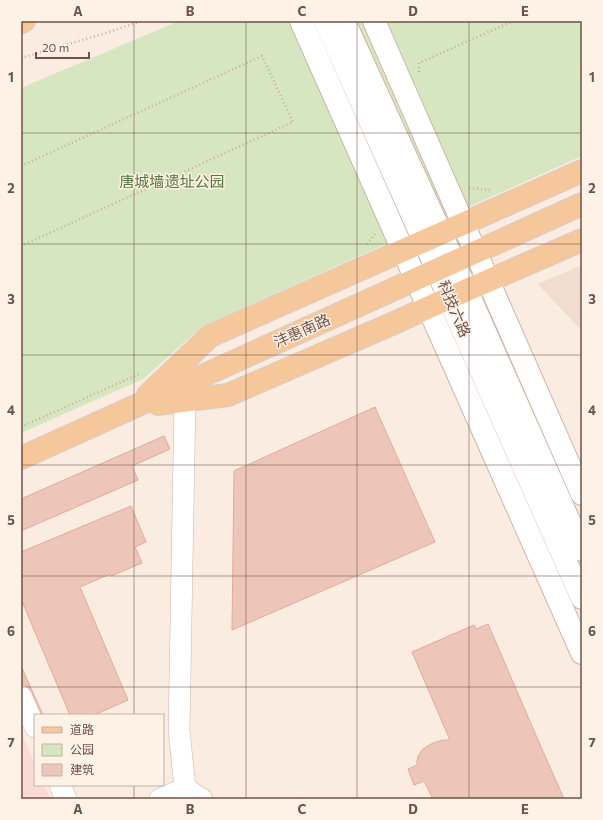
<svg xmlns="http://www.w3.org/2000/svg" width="603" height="820" viewBox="0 0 603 820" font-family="Commissioner,'Noto Sans SC',sans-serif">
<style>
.residential{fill:#f1ddcf}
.commercial{fill:#fadad4}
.green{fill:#d5e6c0}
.building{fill:#eec6b9;stroke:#e0ab9a}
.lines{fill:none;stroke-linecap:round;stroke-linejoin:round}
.minor-casing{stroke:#ccb5ab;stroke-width:22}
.secondary-casing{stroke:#cfb4a8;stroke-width:24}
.primary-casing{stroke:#d7cecc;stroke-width:24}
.path{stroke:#d2aa9d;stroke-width:2.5;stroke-dasharray:1 3;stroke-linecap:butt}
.minor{stroke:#fff;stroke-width:21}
.secondary{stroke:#fff;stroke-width:22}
.primary{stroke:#f6c79b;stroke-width:22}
.grid{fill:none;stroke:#6f5149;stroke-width:1;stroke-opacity:0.55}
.labels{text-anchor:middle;stroke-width:3;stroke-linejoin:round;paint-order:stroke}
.park-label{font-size:15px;fill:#587542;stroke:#fef1e5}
.street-label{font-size:15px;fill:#6f5149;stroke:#fef1e5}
.neatline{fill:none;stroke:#6f5149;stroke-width:1.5}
.grid-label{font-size:13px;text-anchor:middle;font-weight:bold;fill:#6f5149}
</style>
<rect width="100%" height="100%" fill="#faece0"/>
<polygon class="residential" points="582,265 582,331 538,284"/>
<polygon class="commercial" points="21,733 35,764 35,785 44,785 51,799 21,799"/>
<polygon class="green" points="179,21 582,21 582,156 203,326 143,379 21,433 21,88"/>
<g class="building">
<polygon points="375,407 435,542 232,630 234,471"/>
<polygon points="164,436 170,449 132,466 138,480 21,531 21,499"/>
<polygon points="131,506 146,542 135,547 142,563 111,576 110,574 80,587 128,700 94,715 70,715 21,599 21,552"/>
<polygon points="488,624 535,733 564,799 433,799 424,781 414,785 408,769 417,765 417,761 418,756 422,750 426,747 433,743 443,740 450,740 412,652 474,625 476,629"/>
<polygon points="21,666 43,715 35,715 21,698"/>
</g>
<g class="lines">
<defs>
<g id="minor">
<polyline points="185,400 179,730 185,788 202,799"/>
<polyline points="21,696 35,727"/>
<polyline points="60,785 66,799"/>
<polyline points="160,799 185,788"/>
</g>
<g id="secondary">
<polyline points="301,21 582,653"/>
<polyline points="325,21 424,241 437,269 449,299 582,598"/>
<polyline points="344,21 454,262 582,550"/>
<polyline points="374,21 582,494"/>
</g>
<g id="primary">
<polyline points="21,22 24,21"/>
<polyline points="148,395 210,336 582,171"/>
<polyline points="158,404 228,395 394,323 467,290 582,240"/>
<polyline points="21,458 582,204"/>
</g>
</defs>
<use href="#minor" class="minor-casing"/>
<use href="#secondary" class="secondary-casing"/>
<use href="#primary" class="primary-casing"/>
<g class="path">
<polyline points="21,58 106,33 142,21"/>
<polyline points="419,72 419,63 513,21"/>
<polyline points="21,166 262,56 293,122 21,246"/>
<polyline points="469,188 490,190"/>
<polyline points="367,244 375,234"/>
<polyline points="21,427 139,374"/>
</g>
<use href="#minor" class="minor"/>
<use href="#secondary" class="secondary"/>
<use href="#primary" class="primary"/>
</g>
<path class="grid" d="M134,21V715M246,21V799M357,21V799M469,21V799M21,133H582M21,244H582M21,355H582M21,465H582M21,576H582M21,687H582M134,785V799"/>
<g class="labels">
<g class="park-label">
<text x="172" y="187">唐城墙遗址公园</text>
</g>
<g class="street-label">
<text transform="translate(454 309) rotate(67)" y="5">科技六路</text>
<text transform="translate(302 331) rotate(-24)" y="5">沣惠南路</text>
</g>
</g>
<rect width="603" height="820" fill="none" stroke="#fef1e5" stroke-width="44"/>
<rect x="34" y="714" width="130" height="72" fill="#fef1e5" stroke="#c5b1a7"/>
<rect x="42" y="727" width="20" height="6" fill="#f6c79b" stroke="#c5b1a7"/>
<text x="70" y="734" font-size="12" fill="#6f5149">道路</text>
<rect x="42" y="744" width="20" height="12" fill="#d5e6c0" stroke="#c5b1a7"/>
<text x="70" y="754" font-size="12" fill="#6f5149">公园</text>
<rect x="42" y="764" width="20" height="12" fill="#eec6b9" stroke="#c5b1a7"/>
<text x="70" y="774" font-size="12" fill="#6f5149">建筑</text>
<path d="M36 52v6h53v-6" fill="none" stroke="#6f5149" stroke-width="2"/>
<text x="42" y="52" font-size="12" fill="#6f5149" stroke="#fef1e5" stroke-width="3" paint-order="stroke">20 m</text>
<rect x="22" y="22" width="559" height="776" class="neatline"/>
<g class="grid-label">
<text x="78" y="16">A</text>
<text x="190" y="16">B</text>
<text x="302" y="16">C</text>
<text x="413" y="16">D</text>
<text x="525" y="16">E</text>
<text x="11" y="82">1</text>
<text x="592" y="82">1</text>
<text x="11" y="193">2</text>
<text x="592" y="193">2</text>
<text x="11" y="304">3</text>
<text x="592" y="304">3</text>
<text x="11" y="415">4</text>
<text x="592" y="415">4</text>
<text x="11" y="525">5</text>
<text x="592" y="525">5</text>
<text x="11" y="636">6</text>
<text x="592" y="636">6</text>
<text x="11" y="747">7</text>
<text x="592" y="747">7</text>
<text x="78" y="814">A</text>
<text x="190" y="814">B</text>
<text x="302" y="814">C</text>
<text x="413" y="814">D</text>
<text x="525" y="814">E</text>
</g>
</svg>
